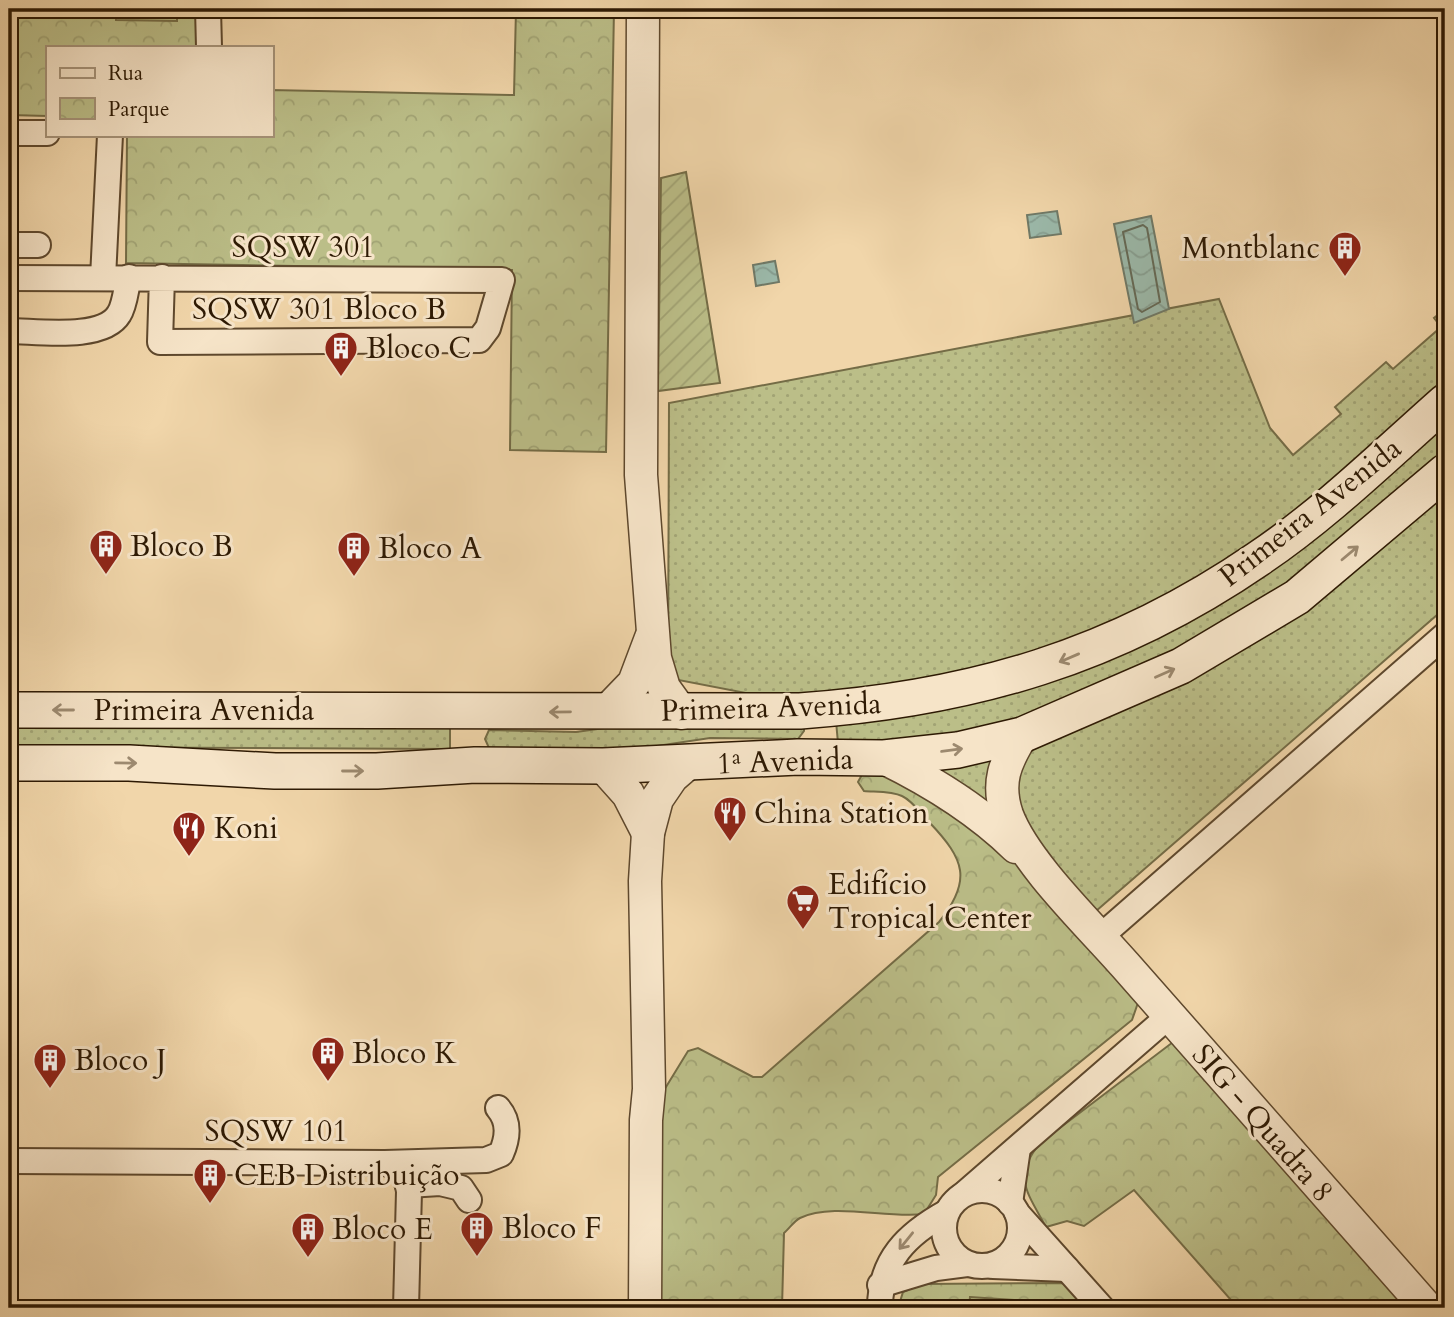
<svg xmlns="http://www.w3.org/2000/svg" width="1454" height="1317" viewBox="0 0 1454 1317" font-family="Cardo,serif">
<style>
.grass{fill:url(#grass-dots);stroke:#746c46;stroke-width:2}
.park{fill:url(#park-crowns);stroke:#746c46;stroke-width:2}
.garden{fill:url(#garden-furrows);stroke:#746c46;stroke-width:2}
.pitch{fill:#bbbe88;stroke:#746c46;stroke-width:2}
.water{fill:url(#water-waves);stroke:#6f7967;stroke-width:2}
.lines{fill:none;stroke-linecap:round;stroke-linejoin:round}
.shore{stroke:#646956;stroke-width:2}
.minor-casing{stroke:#5e482d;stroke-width:28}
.tertiary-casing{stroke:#5e482d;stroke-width:35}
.secondary-casing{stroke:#2d1903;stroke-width:38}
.minor{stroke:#f6e4c8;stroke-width:24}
.tertiary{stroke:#f6e4c8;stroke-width:32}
.secondary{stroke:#f6e4c8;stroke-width:35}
.oneway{stroke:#9c896f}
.labels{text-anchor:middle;stroke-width:6;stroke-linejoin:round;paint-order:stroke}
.street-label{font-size:30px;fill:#2d1903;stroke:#f6e4c8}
.poi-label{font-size:30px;fill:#2d1903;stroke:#f6e4c8;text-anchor:start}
</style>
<defs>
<pattern id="grass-dots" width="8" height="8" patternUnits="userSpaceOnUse" patternTransform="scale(1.75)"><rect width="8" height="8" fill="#bbbe88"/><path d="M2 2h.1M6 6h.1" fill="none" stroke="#a1a374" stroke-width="1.8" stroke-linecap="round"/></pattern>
<pattern id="park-crowns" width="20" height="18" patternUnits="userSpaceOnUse" patternTransform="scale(1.75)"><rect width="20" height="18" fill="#bbbe88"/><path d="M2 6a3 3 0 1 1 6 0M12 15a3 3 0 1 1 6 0" fill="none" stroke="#a1a374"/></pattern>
<pattern id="garden-furrows" width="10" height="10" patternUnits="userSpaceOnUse" patternTransform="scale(1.75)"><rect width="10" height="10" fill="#bbbe88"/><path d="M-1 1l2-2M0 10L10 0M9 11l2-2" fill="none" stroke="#a1a374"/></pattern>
<pattern id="water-waves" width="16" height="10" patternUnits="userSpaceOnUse" patternTransform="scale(1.75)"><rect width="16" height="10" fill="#9bb9aa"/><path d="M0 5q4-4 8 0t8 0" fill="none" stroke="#869e91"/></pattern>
</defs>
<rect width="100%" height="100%" fill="#f1d6aa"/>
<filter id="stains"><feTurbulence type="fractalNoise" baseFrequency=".00286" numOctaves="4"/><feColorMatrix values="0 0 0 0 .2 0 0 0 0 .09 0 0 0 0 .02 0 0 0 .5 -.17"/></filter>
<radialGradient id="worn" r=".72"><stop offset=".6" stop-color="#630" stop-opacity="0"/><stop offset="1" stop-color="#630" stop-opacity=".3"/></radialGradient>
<g class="grass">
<polygon points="1219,299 1270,428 1293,455 1341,414 1335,407 1386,362 1393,369 1441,327 1434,318 1445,309 1445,608 1088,918 838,743 835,710 668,678 669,403"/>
<polygon points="9,719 450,721 450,749 9,747"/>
<polygon points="612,727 804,728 804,731 798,739 710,738 637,749 489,748 485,739 489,730 576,732"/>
</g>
<g class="park">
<polygon points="9,9 201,9 199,47 47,47 47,116 9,115"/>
<polygon points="516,9 614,9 606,452 510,450 512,270 126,263 127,135 271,135 271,90 514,95"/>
<path d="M884,769L990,829L1140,997L1132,1020L938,1177L936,1195L924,1214C888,1219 833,1202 800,1218C794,1221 789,1229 784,1233L782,1308H657L658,1100L688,1051L698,1048L753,1077H762L939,922C973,880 964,859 930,823C922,815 913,801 902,796C892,791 875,792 864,791L858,782L863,773Z"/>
<path d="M1177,1039L1410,1308H1238L1134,1190L1084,1226L1067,1221L1046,1227C1027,1192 1012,1177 1040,1143Z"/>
<polygon points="1067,1283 1095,1308 898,1308 903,1292 921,1284"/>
</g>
<polygon class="garden" points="686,172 720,383 658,391 661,178"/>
<g class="pitch">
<polygon points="116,9 177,9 177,21 116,20"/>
<polygon points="970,1297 1056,1303 1056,1308 969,1308"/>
</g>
<g class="water">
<polygon points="1057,211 1061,234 1030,238 1027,215"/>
<polygon points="1151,216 1169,309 1134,323 1114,224"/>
<polygon points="775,261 779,282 756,286 753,265"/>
</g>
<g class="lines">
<polygon class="shore" points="1143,225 1147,228 1160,302 1142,312 1138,309 1123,232"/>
<defs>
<g id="minor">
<polyline points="208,9 209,47"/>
<polyline points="9,133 47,133"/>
<polyline points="9,245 38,245"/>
<polyline points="9,278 502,280 488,328 479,340 160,342 162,277"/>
<polyline points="103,278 110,135"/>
<path d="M9,331C37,331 103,341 119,314C125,305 126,288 129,277"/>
<polyline points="1100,937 1445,635"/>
<path d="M9,1161L385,1163C401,1168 406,1175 409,1191L406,1308"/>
<path d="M385,1163L486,1160L501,1154C508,1138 510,1122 498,1108"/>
<polyline points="408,1185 440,1183 461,1188 469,1200"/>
<circle cx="982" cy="1228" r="38"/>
<polyline points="964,1194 1169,1016"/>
<polyline points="1010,1203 1018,1148"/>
<polyline points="1017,1213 1102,1308"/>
<polyline points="993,1266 1067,1269"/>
<polyline points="880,1285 936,1268 967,1264"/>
<path d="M880,1308C880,1260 907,1234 947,1212"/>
</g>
<g id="tertiary">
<polyline points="643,9 641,475 655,658 664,688 682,713"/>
<polyline points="607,711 634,683 651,638"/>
<path d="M1022,735C1005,762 996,783 1007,815C1025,863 1090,925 1125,965C1225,1080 1326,1194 1427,1308"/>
<path d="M884,758C933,782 977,809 1016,847"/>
<polyline points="603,766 628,794 648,833"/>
<polyline points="645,1308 646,1120 649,1089 645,881 648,833 657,799 672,777 687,764"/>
</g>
<g id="secondary">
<path d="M9,710L800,711C971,699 1115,657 1258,559C1325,514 1385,455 1445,402"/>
<polyline points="9,763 129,763 275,771 377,771 475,765 603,766 798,757 884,758 958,750 1022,735 1181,666 1297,597 1445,472"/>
</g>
</defs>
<use href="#minor" class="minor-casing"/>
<use href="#tertiary" class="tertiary-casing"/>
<use href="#secondary" class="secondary-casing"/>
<use href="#minor" class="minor"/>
<use href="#tertiary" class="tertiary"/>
<use href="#secondary" class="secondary"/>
</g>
<defs><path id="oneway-shaft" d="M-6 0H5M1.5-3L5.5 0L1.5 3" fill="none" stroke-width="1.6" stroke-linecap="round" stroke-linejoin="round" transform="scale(1.75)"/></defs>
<g class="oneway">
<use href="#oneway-shaft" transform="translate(1350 553) rotate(-40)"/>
<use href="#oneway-shaft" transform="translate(1069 658) rotate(157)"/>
<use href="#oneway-shaft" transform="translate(1165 673) rotate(-24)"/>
<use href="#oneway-shaft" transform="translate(63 710) rotate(180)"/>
<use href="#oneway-shaft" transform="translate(560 712) rotate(179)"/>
<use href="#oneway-shaft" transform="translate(952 750) rotate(-8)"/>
<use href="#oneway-shaft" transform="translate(126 763) rotate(1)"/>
<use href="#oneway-shaft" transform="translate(353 771)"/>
<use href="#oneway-shaft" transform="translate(906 1241) rotate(129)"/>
</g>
<defs>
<symbol id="building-pin" viewBox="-11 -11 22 30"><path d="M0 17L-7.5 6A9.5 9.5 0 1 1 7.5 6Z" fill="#8f2418" stroke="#f6e4c8"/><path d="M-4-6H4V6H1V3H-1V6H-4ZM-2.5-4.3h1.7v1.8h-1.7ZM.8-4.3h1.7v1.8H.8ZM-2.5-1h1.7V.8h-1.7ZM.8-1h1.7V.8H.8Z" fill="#fff"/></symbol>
<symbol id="restaurant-pin" viewBox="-11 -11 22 30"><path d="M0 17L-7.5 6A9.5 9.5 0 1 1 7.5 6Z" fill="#8f2418" stroke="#f6e4c8"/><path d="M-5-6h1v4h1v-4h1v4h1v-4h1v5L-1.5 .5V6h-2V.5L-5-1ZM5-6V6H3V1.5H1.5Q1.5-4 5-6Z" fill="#fff"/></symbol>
<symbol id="supermarket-pin" viewBox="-11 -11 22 30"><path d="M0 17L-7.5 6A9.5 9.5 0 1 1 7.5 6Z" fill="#8f2418" stroke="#f6e4c8"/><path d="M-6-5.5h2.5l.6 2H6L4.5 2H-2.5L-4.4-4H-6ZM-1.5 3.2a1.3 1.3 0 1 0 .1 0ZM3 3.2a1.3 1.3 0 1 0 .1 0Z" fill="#fff"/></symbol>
</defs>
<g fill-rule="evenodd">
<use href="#building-pin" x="1326" y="229" width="38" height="52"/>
<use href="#building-pin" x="322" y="329" width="38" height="52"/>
<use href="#building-pin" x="87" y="527" width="38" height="52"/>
<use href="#building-pin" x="335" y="529" width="38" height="52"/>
<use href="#restaurant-pin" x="711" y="794" width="38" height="52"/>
<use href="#restaurant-pin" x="170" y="809" width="38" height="52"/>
<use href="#supermarket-pin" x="784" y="882" width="38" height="52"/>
<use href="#building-pin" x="309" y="1034" width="38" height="52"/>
<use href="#building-pin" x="31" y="1041" width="38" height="52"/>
<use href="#building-pin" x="191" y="1156" width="38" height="52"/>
<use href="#building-pin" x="458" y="1209" width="38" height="52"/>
<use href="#building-pin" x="289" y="1210" width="38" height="52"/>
</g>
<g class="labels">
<g class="street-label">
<text x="303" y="257">SQSW 301</text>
<text x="319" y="319">SQSW 301 Bloco B</text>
<text transform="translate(1310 512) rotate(-38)" y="10">Primeira Avenida</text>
<text transform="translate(771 707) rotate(-2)" y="10">Primeira Avenida</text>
<text x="204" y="720">Primeira Avenida</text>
<text transform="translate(785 761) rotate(-2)" y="10">1ª Avenida</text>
<text transform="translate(1263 1123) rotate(49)" y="10">SIG - Quadra 8</text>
<text x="276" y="1141">SQSW 101</text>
</g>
<g class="poi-label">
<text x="1320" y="258" text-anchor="end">Montblanc</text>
<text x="366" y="358">Bloco C</text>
<text x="130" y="556">Bloco B</text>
<text x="378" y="558">Bloco A</text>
<text x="754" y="823">China Station</text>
<text x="214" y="838">Koni</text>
<text x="828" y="894">Edifício<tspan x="828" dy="34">Tropical Center</tspan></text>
<text x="352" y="1063">Bloco K</text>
<text x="74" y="1070">Bloco J</text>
<text x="234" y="1185">CEB Distribuição</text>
<text x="502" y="1238">Bloco F</text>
<text x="332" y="1239">Bloco E</text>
</g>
</g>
<rect width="1454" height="1317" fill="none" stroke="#f1d6aa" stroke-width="35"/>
<rect x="10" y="10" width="1433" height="1296" fill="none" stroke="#2d1903" stroke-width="3.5"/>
<rect x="18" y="18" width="1419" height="1282" fill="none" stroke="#2d1903" stroke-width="2"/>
<rect x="46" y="46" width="228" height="91" fill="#f6e4c8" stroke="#a69379" stroke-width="2"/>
<rect x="60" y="68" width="35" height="10" fill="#f6e4c8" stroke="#a69379" stroke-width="2"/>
<text x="108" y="80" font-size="21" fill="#2d1903">Rua</text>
<rect x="60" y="98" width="35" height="21" fill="url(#park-crowns)" stroke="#a69379" stroke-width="2"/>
<text x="108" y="116" font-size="21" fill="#2d1903">Parque</text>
<rect width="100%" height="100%" filter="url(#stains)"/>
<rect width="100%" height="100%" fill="url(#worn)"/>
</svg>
